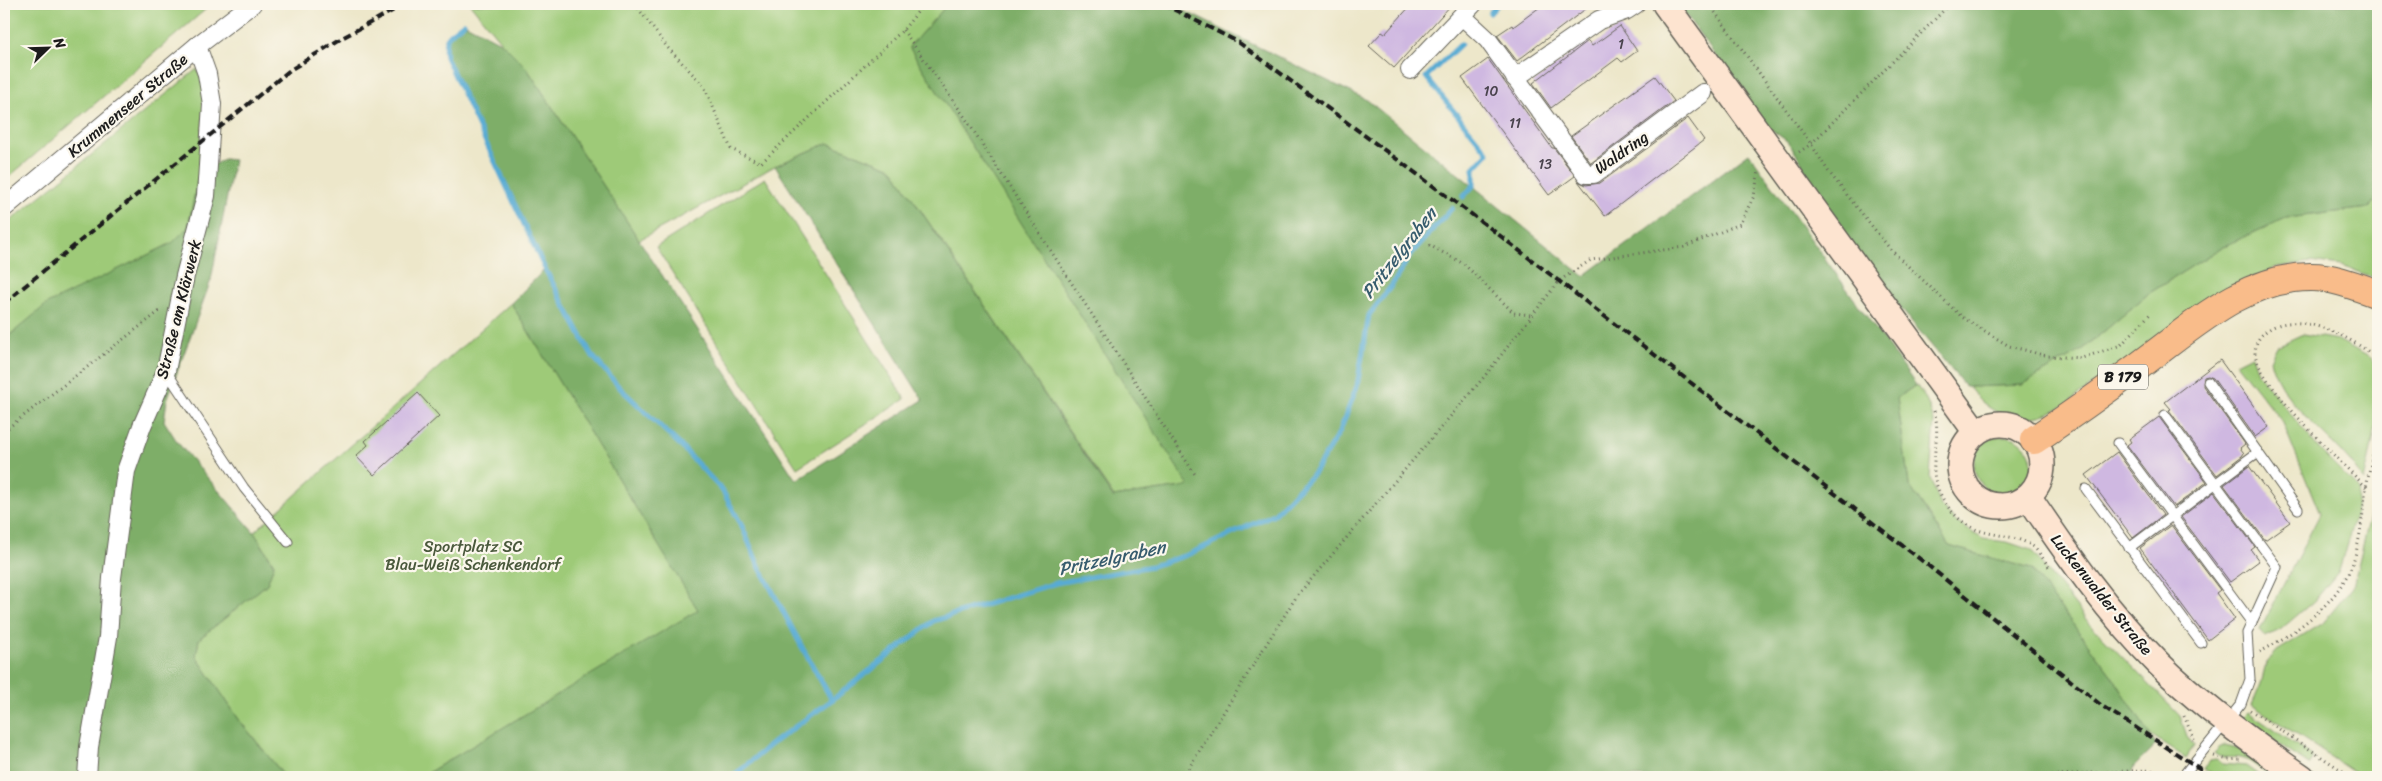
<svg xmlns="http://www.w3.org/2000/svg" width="2382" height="781" viewBox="0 0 2382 781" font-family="Sriracha,sans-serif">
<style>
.green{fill:#9eca78;stroke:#5d734a}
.forest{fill:#7eae68;stroke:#4d6542}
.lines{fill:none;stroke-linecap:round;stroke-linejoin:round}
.stream{stroke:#58abd3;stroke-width:5}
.building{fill:#cfb8e1}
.lane-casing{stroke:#656359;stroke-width:11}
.street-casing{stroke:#656359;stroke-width:20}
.secondary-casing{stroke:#656359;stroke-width:28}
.primary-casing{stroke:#656359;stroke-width:30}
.path{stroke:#656359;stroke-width:3;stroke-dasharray:1 4;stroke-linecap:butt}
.lane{stroke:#fff;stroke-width:9}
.street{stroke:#fff;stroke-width:18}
.secondary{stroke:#fde4d0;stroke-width:25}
.primary{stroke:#f9bc8a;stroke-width:28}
.rail{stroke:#1c1c1c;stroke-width:4;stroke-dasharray:8 4;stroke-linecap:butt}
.labels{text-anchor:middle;stroke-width:4.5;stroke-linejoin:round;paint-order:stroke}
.number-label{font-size:14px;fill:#49434d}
.shield{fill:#fbf7ec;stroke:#5f5e5a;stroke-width:1}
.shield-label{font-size:15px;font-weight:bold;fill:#1c1c1c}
.street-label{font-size:16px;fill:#1c1c1c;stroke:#fbf7ec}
.park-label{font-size:16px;fill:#4a593c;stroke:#fbf7ec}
.water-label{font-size:18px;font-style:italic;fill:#375c6e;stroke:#fbf7ec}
</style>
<rect width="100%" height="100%" fill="#fbf7ec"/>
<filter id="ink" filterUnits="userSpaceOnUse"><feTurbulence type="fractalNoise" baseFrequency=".02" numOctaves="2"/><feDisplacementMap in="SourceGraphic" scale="10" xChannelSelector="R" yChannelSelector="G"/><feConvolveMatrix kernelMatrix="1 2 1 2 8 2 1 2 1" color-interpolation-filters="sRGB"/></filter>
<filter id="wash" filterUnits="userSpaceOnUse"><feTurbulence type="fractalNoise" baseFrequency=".0096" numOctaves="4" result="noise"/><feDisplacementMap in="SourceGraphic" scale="20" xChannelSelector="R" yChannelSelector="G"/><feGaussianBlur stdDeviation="1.12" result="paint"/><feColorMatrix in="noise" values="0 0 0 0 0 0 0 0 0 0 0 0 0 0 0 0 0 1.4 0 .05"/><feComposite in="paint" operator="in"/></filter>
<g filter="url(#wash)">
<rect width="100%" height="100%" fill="#ede7ca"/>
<g class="green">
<polygon points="4,4 212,4 4,181"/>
<polygon points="470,4 948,4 909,47 1190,486 1114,497 892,168 828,143 775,166 639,240 526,67 502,43"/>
<polygon points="197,69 205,89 199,173 188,227 172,243 132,263 13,332 4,340 4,226"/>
<polygon points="765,178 905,399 797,468 656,247"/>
<path d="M2378,198V279L2341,266L2310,262L2277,267L2238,283L2060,408C2025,426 1992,420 1969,387L2022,385L2082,350L2148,294L2222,247L2286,218L2369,208Z"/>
<polygon points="511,303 699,611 421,777 285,777 240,721 196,656 199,639 267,584 274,564 254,532"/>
<path d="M2303,334L2338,340L2371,358L2378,367V418L2364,481C2338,438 2283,410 2270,360L2277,346Z"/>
<polygon points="2252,355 2258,373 2280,401 2320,450 2359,489 2355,516 2339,571 2315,600 2280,630 2265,637 2260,630 2320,514 2283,423 2236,363"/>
<polygon points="1916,385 1926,399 1934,421 1930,478 1941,506 1956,522 1983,539 2007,542 2031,550 2089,623 2180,716 2187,736 2194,746 2186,758 2148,733 2115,680 2031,569 1949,546 1909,485 1897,398"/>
<circle cx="2003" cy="465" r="29"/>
<polygon points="2378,484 2378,750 2376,749 2374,777 2361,777 2252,705 2261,684 2266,664 2277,651 2324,622 2353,586"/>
<polygon points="2248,712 2311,755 2313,759 2309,765 2244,721 2243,717"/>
<path d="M2225,745L2238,748L2279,777C2263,777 2256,761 2241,758C2232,756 2222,760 2214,753L2219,748Z"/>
<polygon points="2216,760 2223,764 2246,766 2261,777 2219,777 2204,769 2209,761"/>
</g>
<g class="forest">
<path d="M948,4H1170L1367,100L1584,276L1749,153L1916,385L1897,398L1909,485L1949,546L2031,569L2115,680L2156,745L2134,767L2129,777H421L698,610L511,303L545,269L446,57C443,37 448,35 464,23L502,43L526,67L796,480L923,400L775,166L828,143L892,168L1113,497L1189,486L909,47Z"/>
<polygon points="1678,4 2378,4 2378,198 2369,208 2286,218 2222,247 2148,294 2082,350 2022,385 1969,387 1964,385 1893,299 1813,190 1801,161 1787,141 1766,126"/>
<polygon points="224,159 234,160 211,280 167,400 164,421 178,443 254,532 274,565 267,584 199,639 196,656 240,721 285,777 4,777 4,340 47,304 172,243 188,227 199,173"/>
</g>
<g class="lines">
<g class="stream">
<polyline points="1490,13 1498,4"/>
<path d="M464,23C448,35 443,37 446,57L545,269L591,354L620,388L678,443L722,490L741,524L758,564L803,649L832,700"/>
<polyline points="1461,44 1426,77 1488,153 1474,168 1474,185 1463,197"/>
<polyline points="732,777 774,742 832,700 933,621 1056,583 1152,566 1187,555 1274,514 1314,473 1340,431 1357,386 1369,315 1392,285 1411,254 1452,208"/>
</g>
</g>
<g id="blocks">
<g class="building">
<polygon points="1412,4 1452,4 1394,68 1369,46 1382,32 1385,34"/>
<polygon points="1544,4 1592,4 1517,61 1497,35 1512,25 1513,27"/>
<polygon points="1620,26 1637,51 1622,62 1618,58 1551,108 1533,83 1588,41 1592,46"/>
<polygon points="1488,59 1552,148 1554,148 1575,176 1549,195 1462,78"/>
<polygon points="1655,76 1674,101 1591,163 1571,136"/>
<polygon points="1688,118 1704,140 1605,216 1578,181 1586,185 1600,183"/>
<polygon points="2220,360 2269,427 2255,437 2213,378 2208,376 2204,377 2203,386 2245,444 2240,448 2244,453 2242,456 2217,475 2169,410 2171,409 2165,402"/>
<polygon points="418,393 439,416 374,475 356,456 368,445 365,441"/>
<polygon points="2159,417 2207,482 2174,507 2127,445 2131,442 2129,439"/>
<polygon points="2117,452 2163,515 2133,538 2086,475"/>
<polygon points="2249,466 2290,522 2265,540 2224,485"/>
<polygon points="2214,492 2255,547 2251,550 2259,561 2230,582 2181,517"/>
<polygon points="2171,525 2220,590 2216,593 2235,619 2208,640 2140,548"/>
</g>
</g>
</g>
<g filter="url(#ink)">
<use href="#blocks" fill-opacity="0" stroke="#656359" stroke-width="1"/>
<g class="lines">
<defs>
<g id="lane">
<polyline points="166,371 244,488 288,542"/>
<polyline points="2208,382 2298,509"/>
<polyline points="2165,415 2277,567 2247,633 2250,679 2241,704 2186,772 2185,777"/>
<polyline points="2118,443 2252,623"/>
<polyline points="2086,489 2201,643"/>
<polyline points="2129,548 2258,452"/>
</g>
<g id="street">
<polyline points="1462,16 1488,40 1586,174 1594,174 1703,93"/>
<polyline points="1410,70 1473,4"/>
<polyline points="1515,78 1599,20 1627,10 1636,4"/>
<polyline points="4,208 197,46 252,4"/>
<polyline points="87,777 89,747 108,637 112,578 126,471 142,426 166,371 185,276 206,196 212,104 207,74 197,46"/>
</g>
<g id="secondary">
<polyline points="1665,4 1976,432"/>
<circle cx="2001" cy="465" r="41"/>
<path d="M2028,496C2067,554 2109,614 2159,664C2203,707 2252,743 2302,777"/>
</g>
<path id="primary" d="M2034,440C2070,416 2105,391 2140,365C2191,328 2245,276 2312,277C2334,277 2358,287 2378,294"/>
</defs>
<use href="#lane" class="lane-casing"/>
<use href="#street" class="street-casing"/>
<use href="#secondary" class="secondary-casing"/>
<use href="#primary" class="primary-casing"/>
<g class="path">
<polyline points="635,4 667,47 704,86 731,149 761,163 903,30 924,4"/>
<polyline points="1709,4 1811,144 1828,171 1891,250 1962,317 2009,346 2047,356 2082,358 2121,345 2150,314"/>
<polyline points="903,30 964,116 1196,476"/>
<polyline points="1799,152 1811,144 1950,4"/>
<polyline points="1429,245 1464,264 1514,313 1531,315"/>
<path d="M1934,411C1942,435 1929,460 1936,483C1942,503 1958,523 1978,530C1995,536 2013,535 2029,544C2037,548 2044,560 2049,567"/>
<polyline points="4,431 160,311"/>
<path d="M2366,487C2343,464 2257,383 2255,353C2255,345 2258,338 2264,333C2294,306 2353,338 2378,359"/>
<path d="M2260,652C2298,631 2342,601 2355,556C2361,534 2363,511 2366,488C2369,470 2374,451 2378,432"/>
<polyline points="2250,710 2352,777"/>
<polyline points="2184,716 2195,742"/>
<polyline points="2214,756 2228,760 2240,759"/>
<polyline points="1183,777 1296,597 1484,377 1559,281 1591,260 1684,247 1740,224 1754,196 1759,170"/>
<polyline points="2022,777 2145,770 2174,772"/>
</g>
<use href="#lane" class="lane"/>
<use href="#street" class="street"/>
<use href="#secondary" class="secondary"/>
<use href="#primary" class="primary"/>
<g class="rail">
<polyline points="1163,4 1238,42 1490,228 1925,563 2102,706 2213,777"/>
<polyline points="4,303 290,70 342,38 405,4"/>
</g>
</g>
</g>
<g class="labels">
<g class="number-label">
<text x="1621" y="49">1</text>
<text x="1491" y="96">10</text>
<text x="1515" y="128">11</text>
<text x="1545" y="169">13</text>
</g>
<rect class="shield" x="2098" y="364.5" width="50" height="25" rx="4"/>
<g class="shield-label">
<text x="2123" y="382">B 179</text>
</g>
<g class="street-label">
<text transform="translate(127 105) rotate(-40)" y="6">Krummenseer Straße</text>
<text transform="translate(1621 152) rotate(-35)" y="6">Waldring</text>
<text transform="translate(178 309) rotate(-76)" y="6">Straße am Klärwerk</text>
<text transform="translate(2102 594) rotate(51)" y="6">Luckenwalder Straße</text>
</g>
<g class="park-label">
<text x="473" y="552">Sportplatz SC<tspan x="473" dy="18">Blau-Weiß Schenkendorf</tspan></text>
</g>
<g class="water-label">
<text transform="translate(1399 253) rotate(-52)" y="6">Pritzelgraben</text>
<text transform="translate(1112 558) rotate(-12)" y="6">Pritzelgraben</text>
</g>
</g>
<rect width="2382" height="781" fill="none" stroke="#fbf7ec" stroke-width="20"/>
<g transform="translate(48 48) rotate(67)" stroke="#fbf7ec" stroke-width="4" paint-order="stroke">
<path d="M0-4L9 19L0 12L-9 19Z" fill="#1c1c1c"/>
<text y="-8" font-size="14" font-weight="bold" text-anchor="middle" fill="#1c1c1c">N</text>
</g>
</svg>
